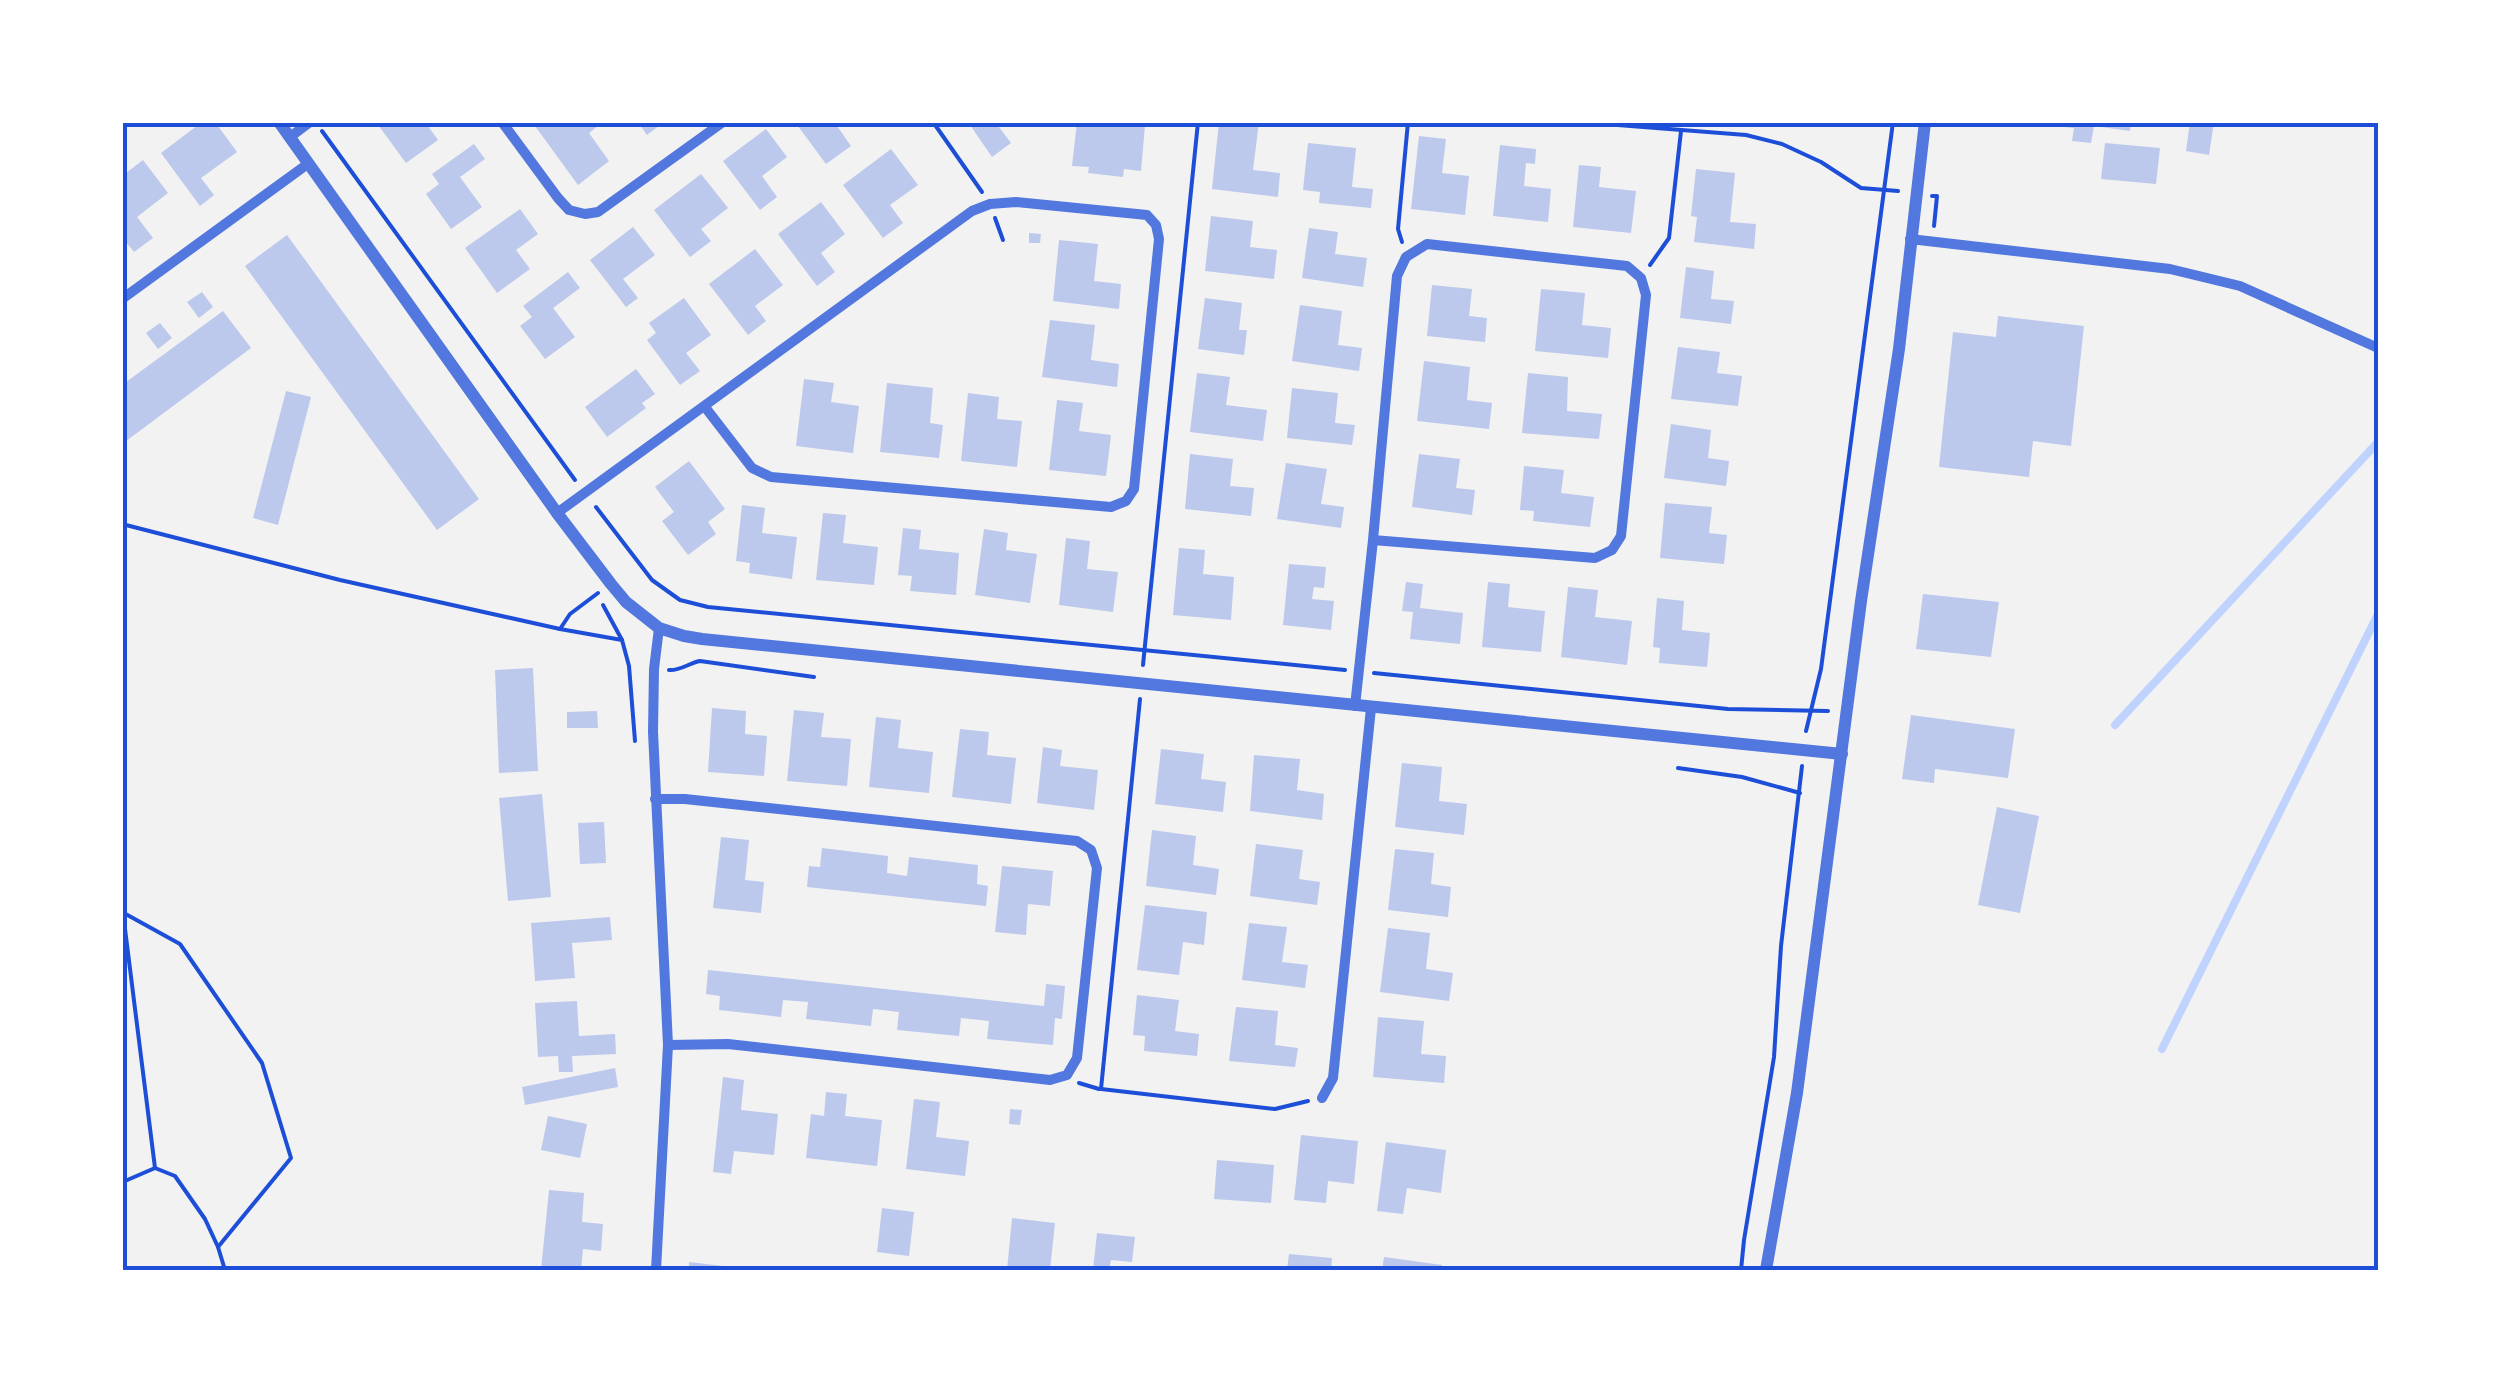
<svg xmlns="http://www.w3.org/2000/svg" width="2501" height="1393" viewBox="0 0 2501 1393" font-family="'Space Grotesk',sans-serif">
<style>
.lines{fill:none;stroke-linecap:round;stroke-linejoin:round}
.stream{stroke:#bfd3fe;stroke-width:8}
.building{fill:#bdc9ec}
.path{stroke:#1d4ed8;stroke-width:4}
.minor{stroke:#5277de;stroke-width:10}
.tertiary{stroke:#5277de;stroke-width:12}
.neatline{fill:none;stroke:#1d4ed8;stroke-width:4}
</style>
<rect width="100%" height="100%" fill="#f2f2f2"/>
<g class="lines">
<g class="stream">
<polyline points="2115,725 2378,442"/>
<polyline points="2162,1049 2378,614"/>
</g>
</g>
<g class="building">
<polygon points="202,122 215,122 237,152 201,178 214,195 200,206 161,153"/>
<polygon points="376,122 425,122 438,140 406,163"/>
<polygon points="539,122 603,122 589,133 609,161 578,185 535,126"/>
<polygon points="638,122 664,122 647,135"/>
<polygon points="795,122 842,122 837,126 851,146 826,164"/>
<polygon points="968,122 1006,122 999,127 1011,143 992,157"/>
<polygon points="1077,122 1145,125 1141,171 1124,169 1123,177 1088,173 1089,167 1072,166"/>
<polygon points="1219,122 1259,122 1253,170 1280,173 1278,197 1212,189"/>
<polygon points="2045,122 2131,122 2130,131 2094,126 2091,143 2072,141 2074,128 2045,125"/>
<polygon points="2190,122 2214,122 2209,155 2186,151"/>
<polygon points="766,129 787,157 762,176 777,197 760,210 723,161"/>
<polygon points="1419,136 1446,139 1442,173 1469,176 1465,215 1411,209"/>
<polygon points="1308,143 1356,148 1352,187 1373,189 1371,208 1319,203 1320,192 1303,190"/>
<polygon points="2105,143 2160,148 2156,184 2101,179"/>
<polygon points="474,144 485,159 460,177 482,207 451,229 426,194 439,184 432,174"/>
<polygon points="1500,145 1536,149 1535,164 1526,163 1524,186 1551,189 1548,222 1493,216"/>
<polygon points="891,149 918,185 890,205 903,223 883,238 843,185"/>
<polygon points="143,160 168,193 137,217 153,238 134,252 122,237 122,176"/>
<polygon points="1579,165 1601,167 1599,187 1636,191 1631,233 1573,227"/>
<polygon points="1696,169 1735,173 1730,222 1756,224 1754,249 1694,242 1697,217 1691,216"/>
<polygon points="701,174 728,208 701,229 711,241 690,257 654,210"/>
<polygon points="821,202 845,234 821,253 835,272 817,286 778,234"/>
<polygon points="520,209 538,234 516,250 530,269 497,293 465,248"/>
<polygon points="1211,216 1253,221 1250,247 1277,250 1274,279 1205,271"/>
<polygon points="633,227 655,255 623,279 638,298 626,307 590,260"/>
<polygon points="1309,228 1338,232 1335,254 1367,258 1363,287 1302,278"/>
<polygon points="1029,233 1041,234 1040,243 1029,243"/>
<polygon points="287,235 479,499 437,530 245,266"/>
<polygon points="1059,240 1098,244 1094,281 1121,284 1119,309 1053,301"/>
<polygon points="755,249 783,285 755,306 766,321 748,335 709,284"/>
<polygon points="1686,267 1714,271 1711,299 1734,301 1731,324 1680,318"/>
<polygon points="568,272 580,288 553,308 575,337 545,359 520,326 532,317 523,306"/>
<polygon points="1432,285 1472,289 1469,316 1487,318 1485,342 1427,336"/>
<polygon points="1541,289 1585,293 1582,325 1611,328 1608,358 1535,351"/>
<polygon points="202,292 213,307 199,318 187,302"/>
<polygon points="684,298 711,335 686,353 700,371 680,385 647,340 656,333 649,323"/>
<polygon points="1205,298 1242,303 1239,330 1247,330 1244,355 1198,349"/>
<polygon points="1300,305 1342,311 1338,345 1362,348 1359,371 1292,361"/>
<polygon points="223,311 251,348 122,444 122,385"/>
<polygon points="1998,316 2084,326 2071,446 2033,441 2029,477 1939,467 1953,332 1996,337"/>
<polygon points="1050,320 1095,325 1091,360 1119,364 1117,387 1042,377"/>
<polygon points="160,323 172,338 158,349 146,333"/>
<polygon points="1678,347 1720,352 1717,373 1742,376 1738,406 1671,399"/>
<polygon points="1424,361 1470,367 1467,400 1492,403 1489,429 1417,421"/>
<polygon points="636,369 655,394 642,403 646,408 607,437 585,407"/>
<polygon points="1197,373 1230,377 1226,405 1267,410 1263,441 1190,432"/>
<polygon points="1528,373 1568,377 1567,411 1602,414 1599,439 1522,433"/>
<polygon points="804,379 834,383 831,402 859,406 853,453 796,446"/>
<polygon points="887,383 933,388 930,423 943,425 939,458 880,452"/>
<polygon points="1292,388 1338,393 1335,423 1355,425 1352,445 1287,438"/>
<polygon points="286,391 311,397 278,525 253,518"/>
<polygon points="968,393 999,397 997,419 1022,421 1017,467 961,461"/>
<polygon points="1057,400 1083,403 1079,431 1111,435 1106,476 1049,470"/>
<polygon points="1671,424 1711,430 1708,458 1729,461 1726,486 1664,478"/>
<polygon points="1190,454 1233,459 1230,486 1254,488 1251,516 1185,509"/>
<polygon points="1419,454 1460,459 1456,488 1475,490 1472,515 1412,507"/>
<polygon points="689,461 725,509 708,522 716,534 688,555 662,521 674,512 655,487"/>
<polygon points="1286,463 1327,469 1321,504 1344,507 1341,528 1277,519"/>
<polygon points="1524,466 1564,470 1561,493 1594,497 1590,527 1533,521 1534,511 1520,510"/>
<polygon points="1665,503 1712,507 1709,533 1727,535 1724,564 1660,558"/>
<polygon points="742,505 765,508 762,533 797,537 792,579 749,573 750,563 736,561"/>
<polygon points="823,513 846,515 843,543 878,547 874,585 816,580"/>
<polygon points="903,528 921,530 919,549 959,553 956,595 910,591 912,576 898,575"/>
<polygon points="984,529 1008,533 1006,550 1037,554 1030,603 975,595"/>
<polygon points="1066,538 1090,541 1087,569 1118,572 1113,612 1059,605"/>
<polygon points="1179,548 1205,550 1203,574 1234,577 1231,620 1173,615"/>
<polygon points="1289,564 1326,567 1324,588 1314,587 1312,599 1334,601 1331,630 1283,625"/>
<polygon points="1406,582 1423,584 1420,608 1463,613 1460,644 1410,639 1413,612 1402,611"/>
<polygon points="1488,582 1510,584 1508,607 1545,611 1541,652 1482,647"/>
<polygon points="1568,587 1598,590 1595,617 1632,621 1627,665 1561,657"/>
<polygon points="1923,594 1999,602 1991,657 1916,649"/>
<polygon points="1657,598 1684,601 1682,630 1710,633 1707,667 1659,663 1660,648 1653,647"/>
<polygon points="533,668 538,771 499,773 495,670"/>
<polygon points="712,708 746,711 745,734 767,736 764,776 708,772"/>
<polygon points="794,710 824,713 821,737 851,739 847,786 787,781"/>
<polygon points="597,711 598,728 567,728 567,712"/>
<polygon points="1911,715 2015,729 2008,778 1935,769 1934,783 1902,779"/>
<polygon points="876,717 901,720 898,748 933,752 929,793 869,787"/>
<polygon points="960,729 989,732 987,755 1016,758 1011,804 952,797"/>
<polygon points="1043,747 1062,750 1060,766 1098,770 1094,810 1037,803"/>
<polygon points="1161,749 1204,754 1201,779 1226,782 1223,812 1155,804"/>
<polygon points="1254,755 1300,759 1297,790 1324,794 1322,820 1250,811"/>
<polygon points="1402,763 1442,767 1439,801 1467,804 1464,835 1395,827"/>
<polygon points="542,794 551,897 508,901 499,798"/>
<polygon points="1997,807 2039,816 2020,913 1978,905"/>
<polygon points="604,822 606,863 580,864 578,823"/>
<polygon points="1152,830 1196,836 1193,865 1219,869 1216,895 1146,886"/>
<polygon points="721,837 749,840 745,880 764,882 761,913 713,908"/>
<polygon points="1256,844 1303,850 1299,879 1320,882 1317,905 1250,896"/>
<polygon points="822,848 888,856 887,873 907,876 909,857 978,865 977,884 988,886 986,906 807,887 809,866 820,867"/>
<polygon points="1395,849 1434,853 1431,884 1451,887 1448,917 1388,910"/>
<polygon points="1002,866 1053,871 1050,906 1028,904 1026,935 995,932"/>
<polygon points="1145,905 1207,912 1204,945 1183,942 1179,975 1137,970"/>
<polygon points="610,917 612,940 572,943 575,978 535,981 531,923"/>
<polygon points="1249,923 1287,927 1282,962 1308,965 1305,988 1242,980"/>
<polygon points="1388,928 1430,933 1426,969 1453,973 1449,1001 1380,992"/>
<polygon points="708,970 1044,1006 1046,984 1065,986 1062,1019 1055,1018 1053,1045 987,1039 989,1021 961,1018 959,1036 897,1030 899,1012 873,1009 871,1026 806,1019 808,1002 783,1000 781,1017 719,1010 720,996 706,994"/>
<polygon points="1137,995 1179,1000 1175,1031 1199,1034 1197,1056 1144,1051 1145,1036 1133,1035"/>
<polygon points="577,1001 579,1036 615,1034 616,1054 572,1056 573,1072 559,1072 558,1056 538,1057 535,1003"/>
<polygon points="1236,1007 1278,1011 1275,1045 1298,1048 1295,1067 1229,1061"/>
<polygon points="1378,1017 1424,1021 1421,1054 1446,1056 1444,1083 1373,1077"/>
<polygon points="615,1068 618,1087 525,1105 522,1087"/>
<polygon points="723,1077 744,1080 741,1110 778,1114 774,1155 734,1151 731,1174 713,1172"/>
<polygon points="826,1092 847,1094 845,1116 882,1120 877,1166 806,1158 811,1114 824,1116"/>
<polygon points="914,1099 940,1102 936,1137 969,1141 965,1176 906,1169"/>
<polygon points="1010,1109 1022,1110 1020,1125 1009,1124"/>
<polygon points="548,1116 587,1124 580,1158 541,1150"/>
<polygon points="1301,1135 1358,1141 1354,1184 1328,1181 1326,1203 1294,1200"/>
<polygon points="1386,1142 1446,1150 1441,1193 1407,1188 1403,1214 1377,1211"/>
<polygon points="1217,1160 1274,1165 1271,1203 1214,1199"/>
<polygon points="549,1190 584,1193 582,1222 603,1224 601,1251 583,1249 581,1270 541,1270"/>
<polygon points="882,1208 914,1212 909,1256 877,1252"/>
<polygon points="1012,1218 1055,1223 1050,1270 1007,1270"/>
<polygon points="1097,1233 1135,1237 1132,1262 1111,1260 1109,1270 1093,1270"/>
<polygon points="1289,1254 1332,1258 1331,1270 1287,1270"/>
<polygon points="1384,1257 1442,1265 1442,1270 1382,1270"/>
<polygon points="689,1262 723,1266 723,1270 689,1270"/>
</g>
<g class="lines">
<g class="path">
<polyline points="933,122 982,192"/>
<polyline points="1579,122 1746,135 1782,144 1821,162 1861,188 1898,191"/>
<polyline points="322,131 575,480"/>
<polyline points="1932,196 1937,196 1934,226"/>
<polyline points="995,218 1003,240"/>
<polyline points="1402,242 1398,229 1408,122"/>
<polyline points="1650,265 1669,238 1681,131"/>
<polyline points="596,507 652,580 680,600 708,607 1345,670"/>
<polyline points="122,524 340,580 560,629 570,614 598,593"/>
<polyline points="603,605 622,640"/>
<polyline points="560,629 622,640 629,666 635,741"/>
<polyline points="1143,665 1198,122"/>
<path d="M669,670C680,671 689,663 700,661L814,677"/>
<polyline points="1374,673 1728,709 1828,711"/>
<polyline points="1140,699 1101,1089 1275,1109 1308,1101"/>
<polyline points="1806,731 1821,669 1893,122"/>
<polyline points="1678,768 1742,777 1800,793"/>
<polyline points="122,912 180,944 262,1063 291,1158 218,1247"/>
<polyline points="123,913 155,1168"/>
<polyline points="1079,1083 1099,1089"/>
<polyline points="122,1185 125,1181 155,1168 175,1176 205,1219 218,1247 225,1270"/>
<polyline points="1741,1270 1744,1240 1774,1057 1781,946 1802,766"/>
</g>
<g class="minor">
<polyline points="502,122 558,198 569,210 585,214 598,212 723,122"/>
<polyline points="290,137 310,122"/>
<polyline points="1910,239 2170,269 2240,286 2378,348"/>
<polyline points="122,299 309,163"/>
<polyline points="557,513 972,211 990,204 1016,202 1147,215 1156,225 1159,239 1134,489 1126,501 1111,507 771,477 752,468 705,407"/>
<polyline points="1355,706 1373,540 1397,276 1406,257 1427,244 1627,266 1641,278 1646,295 1621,536 1612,550 1595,558 1373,540"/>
<polyline points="655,799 685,799 1077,841 1091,850 1097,868 1077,1058 1067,1075 1050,1080 728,1044 668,1045"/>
<polyline points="1322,1098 1333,1078 1371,708"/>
<polyline points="656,1270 668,1045 653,732 654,669 659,628"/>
</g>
<g class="tertiary">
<polyline points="279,122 557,513 611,584 626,602 659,628 684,636 702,639 1842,754"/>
<polyline points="1766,1270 1797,1093 1861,601 1899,349 1925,122"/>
</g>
</g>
<rect width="2501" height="1393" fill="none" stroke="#ffffff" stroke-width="250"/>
<rect x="125" y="125" width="2251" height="1143" class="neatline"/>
</svg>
